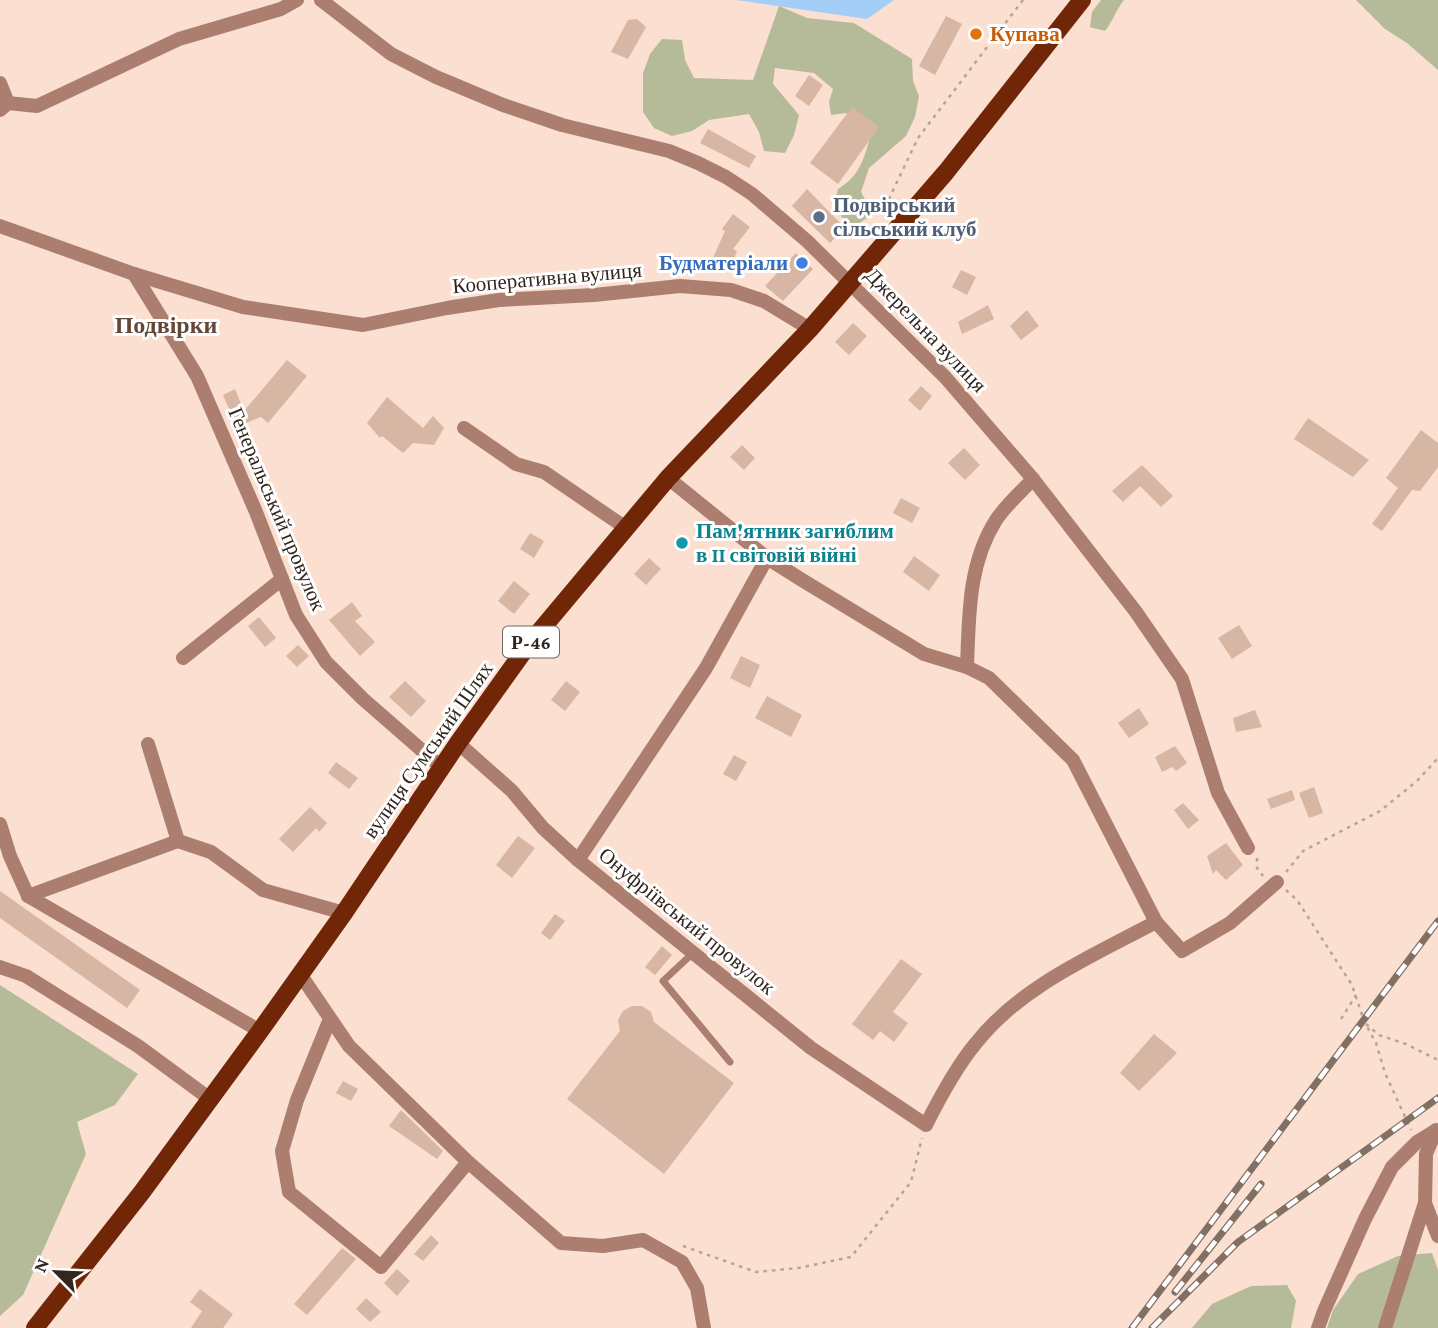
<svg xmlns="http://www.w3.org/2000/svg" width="1438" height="1328" viewBox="0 0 1438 1328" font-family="'Crimson Pro',serif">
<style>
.green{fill:#b5bb98}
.water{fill:#a4cef8}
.building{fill:#d8b6a4}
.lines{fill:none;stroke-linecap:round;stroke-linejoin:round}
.path{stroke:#baa396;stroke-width:2.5;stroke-dasharray:3.5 5;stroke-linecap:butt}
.service{stroke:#ab7e70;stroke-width:7}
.minor{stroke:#ab7e70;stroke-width:14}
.primary{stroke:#722608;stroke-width:18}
.rail-casing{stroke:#827065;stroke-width:7}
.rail{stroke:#fff;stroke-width:4.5;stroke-dasharray:13;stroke-linecap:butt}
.food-dot{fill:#e8710a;stroke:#fff;stroke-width:2.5}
.service-dot{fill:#5c6f8a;stroke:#fff;stroke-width:2.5}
.shop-dot{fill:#3f7fe0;stroke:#fff;stroke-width:2.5}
.culture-dot{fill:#0f9aa8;stroke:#fff;stroke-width:2.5}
.labels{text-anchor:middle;stroke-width:6;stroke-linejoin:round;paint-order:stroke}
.shield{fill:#fff;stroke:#706762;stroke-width:2}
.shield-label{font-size:19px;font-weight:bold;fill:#32261e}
.food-label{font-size:21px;font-weight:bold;fill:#c56008;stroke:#fff;text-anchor:start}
.service-label{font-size:21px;font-weight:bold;fill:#4e5e75;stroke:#fff;text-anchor:start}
.shop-label{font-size:21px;font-weight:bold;fill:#366cbe;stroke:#fff;text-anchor:end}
.street-label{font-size:21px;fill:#32261e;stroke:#fff}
.culture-label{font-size:21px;font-weight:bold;fill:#0d838f;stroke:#fff;text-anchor:start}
.quarter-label{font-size:24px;font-weight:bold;fill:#634737;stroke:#fff}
</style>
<rect width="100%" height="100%" fill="#fbdfd0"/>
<g class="green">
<path d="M1101,0H1124C1116,10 1113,21 1105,31L1090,27L1092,12Z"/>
<polygon points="1356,0 1438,0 1438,70 1407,43 1385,29"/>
<path d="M779,6L807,18L854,23L912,59L913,81L919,96L915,117L906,136L869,168L861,192L873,214L855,226L843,219L834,204L838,189C860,176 865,157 871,133L846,113L831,115L829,102L833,89L814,73L775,68L773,84L799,115L794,135L785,153L764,151L759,132L749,114L709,120L692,131L672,136L654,128L643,112V73L650,54L662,39L682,40L685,60L694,78L753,80Z"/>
<polygon points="0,985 138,1074 115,1105 77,1122 86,1154 23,1295 0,1316"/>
<polygon points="1432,1253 1438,1270 1438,1328 1327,1328 1333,1310 1358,1274 1398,1256"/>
<polygon points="1287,1285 1296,1301 1291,1328 1192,1328 1212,1304 1251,1286"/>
</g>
<polygon class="water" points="736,0 894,0 867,19"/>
<g class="building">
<polygon points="946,16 962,24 935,75 919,66"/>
<polygon points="637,19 646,27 628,59 611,52 628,20"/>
<polygon points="809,75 823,85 809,106 795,96"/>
<polygon points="852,107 879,127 838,184 810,163"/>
<polygon points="708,129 756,156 749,168 700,143"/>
<polygon points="807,189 845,228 830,243 792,206"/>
<polygon points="733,214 750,227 733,249 737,251 730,268 712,260 725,231 722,229"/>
<polygon points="796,253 813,269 783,301 765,286"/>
<polygon points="961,270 976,277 967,295 952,287"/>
<polygon points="988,305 994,319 962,334 958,322"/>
<polygon points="1027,310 1039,326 1021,340 1010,326"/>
<polygon points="853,323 867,336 849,355 835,342"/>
<polygon points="287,360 307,376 268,423 261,417 231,429 235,422 223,395 235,389 244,411"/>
<polygon points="921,386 932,396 920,411 908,400"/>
<polygon points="387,397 423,428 433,416 444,428 434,445 413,443 403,453 382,436 380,438 367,423"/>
<polygon points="1308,418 1369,460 1353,477 1294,439"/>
<polygon points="1421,430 1438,443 1438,467 1420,491 1412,490 1382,531 1372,524 1398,488 1386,478"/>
<polygon points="742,445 755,458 744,470 730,457"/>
<polygon points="964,448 980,465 965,480 948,463"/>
<polygon points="1142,465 1173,496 1161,507 1140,486 1123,502 1112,491"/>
<polygon points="901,498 920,508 912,523 893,513"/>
<polygon points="530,533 544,541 534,558 520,549"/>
<polygon points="914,556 940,575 929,591 903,572"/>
<polygon points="649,558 661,569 646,585 634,574"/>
<polygon points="514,581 530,594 514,614 498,601"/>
<polygon points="352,602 362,616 355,621 375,642 360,656 329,620"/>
<polygon points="259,617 276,638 265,647 248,626"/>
<polygon points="1239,625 1252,646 1232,659 1218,638"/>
<polygon points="298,645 309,656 297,667 286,656"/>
<polygon points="741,656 760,665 750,688 730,678"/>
<polygon points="405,681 426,701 411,717 389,697"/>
<polygon points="566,681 580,692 565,711 551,700"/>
<polygon points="767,696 802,715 791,737 755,718"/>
<polygon points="1139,708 1149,724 1129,738 1118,723"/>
<polygon points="1255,710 1262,727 1236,732 1233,718"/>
<polygon points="1175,746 1187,763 1176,771 1172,767 1162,772 1155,757"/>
<polygon points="734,755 747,762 736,781 723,774"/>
<polygon points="336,762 358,778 349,789 328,773"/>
<polygon points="1314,787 1323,813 1309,818 1299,793"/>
<polygon points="1292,790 1295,800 1271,809 1267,799"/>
<polygon points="1183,803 1199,820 1188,829 1174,810"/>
<polygon points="310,807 327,823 319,832 316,828 293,852 279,839"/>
<polygon points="518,836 535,848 512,878 496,865"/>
<polygon points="1226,843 1243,865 1226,880 1216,870 1213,874 1207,856"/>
<polygon points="0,891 140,990 127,1008 0,918"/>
<polygon points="555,914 565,921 550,940 541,933"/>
<polygon points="662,946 672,955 655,975 645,967"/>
<polygon points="901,959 922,974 893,1012 908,1023 894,1042 880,1031 873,1040 852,1024"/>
<polygon points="632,1006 642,1006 651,1012 654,1022 734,1083 664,1174 567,1099 620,1031 618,1020 623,1011"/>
<polygon points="1154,1034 1177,1053 1139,1091 1120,1073"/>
<polygon points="343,1081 358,1089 351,1101 336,1093"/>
<polygon points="401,1110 443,1151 437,1159 389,1126"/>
<polygon points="431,1235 439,1243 423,1261 414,1254"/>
<polygon points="342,1248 356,1259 307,1315 294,1304"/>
<polygon points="397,1269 410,1281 397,1296 384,1283"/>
<polygon points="200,1289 233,1314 223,1328 191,1328 202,1311 190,1302"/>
<polygon points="366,1298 381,1312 370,1322 356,1309"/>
</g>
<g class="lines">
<g class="path">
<polyline points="886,216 887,203 918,138 1023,0"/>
<polyline points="1257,858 1257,868 1263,876"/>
<polyline points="1286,872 1303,851 1380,811 1417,781 1438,758"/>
<polyline points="1286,890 1297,900 1352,985 1364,1021 1376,1043 1385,1073 1411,1130"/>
<polyline points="1341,1019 1356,995"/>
<polyline points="1366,1024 1379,1035 1406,1044 1438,1060"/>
<polyline points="683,1246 756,1272 798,1268 851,1257 911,1182 922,1138"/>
</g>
<polyline class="service" points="693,953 663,981 730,1062"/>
<g class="minor">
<polyline points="321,0 391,54 436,77 503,105 562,125 669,151 698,163 726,177 752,194 807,241 945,377 1033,479 1136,612 1182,679 1218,793 1248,848"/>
<polyline points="0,83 8,103"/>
<polyline points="0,110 8,103 37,106 179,39 281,9 297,0"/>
<polyline points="0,226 134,274 243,307 363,325 447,308 499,300 594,295 680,286 731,290 764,301 810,329"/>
<polyline points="134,274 197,376 256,512 296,615 326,662 363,699 441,767"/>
<polyline points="464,428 516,464 544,472 626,528"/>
<polyline points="668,478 767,558 802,580 924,654 967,667 989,678 1073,760 1156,922 1182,951 1230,923 1277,882"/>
<polyline points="183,658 282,579"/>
<path d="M967,667C969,616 968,564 996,520C1006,505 1021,492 1033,479"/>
<path d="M458,743L512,791L543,828L578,860L811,1048L926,1125C940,1097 956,1067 976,1043C1021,986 1094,955 1156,922"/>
<polyline points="148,744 178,841"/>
<polyline points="0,824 10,856 28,896"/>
<polyline points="578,860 706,668 767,558"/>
<polyline points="28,896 178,841 211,852 263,890 344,913"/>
<polyline points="28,896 260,1031"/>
<polyline points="0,967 26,976 138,1046 210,1099"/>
<polyline points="300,974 349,1046 468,1162 381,1267 289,1192 282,1151 297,1100 330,1019"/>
<polyline points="1436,1130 1426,1154 1425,1203 1438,1236"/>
<polyline points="468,1162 561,1243 603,1246 643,1240 682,1262 697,1288 704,1328"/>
<polyline points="1318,1328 1324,1311 1365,1219 1392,1167 1417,1142 1435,1131"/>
<polyline points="1385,1328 1425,1203"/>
</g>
<polyline class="primary" points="35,1328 142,1192 260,1031 344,913 458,743 529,644 668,478 810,329 946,172 1082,0"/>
<defs>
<g id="rail">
<polyline points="1175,1292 1261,1184"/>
<polyline points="1132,1328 1438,921"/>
<polyline points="1152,1328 1238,1242 1438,1098"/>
</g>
</defs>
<use href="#rail" class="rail-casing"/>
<use href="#rail" class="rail"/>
</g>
<circle class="food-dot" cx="976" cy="34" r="7"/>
<circle class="service-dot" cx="819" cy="217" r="7"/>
<circle class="shop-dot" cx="802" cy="263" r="7"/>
<circle class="culture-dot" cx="682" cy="543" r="7"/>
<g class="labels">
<rect class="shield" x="503" y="626.5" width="56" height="31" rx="5"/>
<g class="shield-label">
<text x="531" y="649">Р-46</text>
</g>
<g class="food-label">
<text x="990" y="41">Купава</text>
</g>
<g class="service-label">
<text x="833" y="212">Подвірський<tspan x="833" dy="24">сільський клуб</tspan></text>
</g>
<g class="shop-label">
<text x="788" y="270">Будматеріали</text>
</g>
<g class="street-label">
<text transform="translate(547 278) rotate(-5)" y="7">Кооперативна вулиця</text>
<text transform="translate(926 330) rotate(46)" y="7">Джерельна вулиця</text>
<text transform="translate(277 509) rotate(67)" y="7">Генеральський провулок</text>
<text transform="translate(428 750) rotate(-55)" y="7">вулиця Сумський Шлях</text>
<text transform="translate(687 921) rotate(39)" y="7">Онуфріївський провулок</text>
</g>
<g class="culture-label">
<text x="696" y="538">Пам'ятник загиблим<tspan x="696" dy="24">в II світовій війні</tspan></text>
</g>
<g class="quarter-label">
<text x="166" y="333">Подвірки</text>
</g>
</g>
<g transform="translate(56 1272) rotate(294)" stroke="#ffffff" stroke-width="5" paint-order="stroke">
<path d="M0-5L12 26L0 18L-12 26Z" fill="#32261e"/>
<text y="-10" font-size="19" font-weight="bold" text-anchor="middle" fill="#32261e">N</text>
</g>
</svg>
